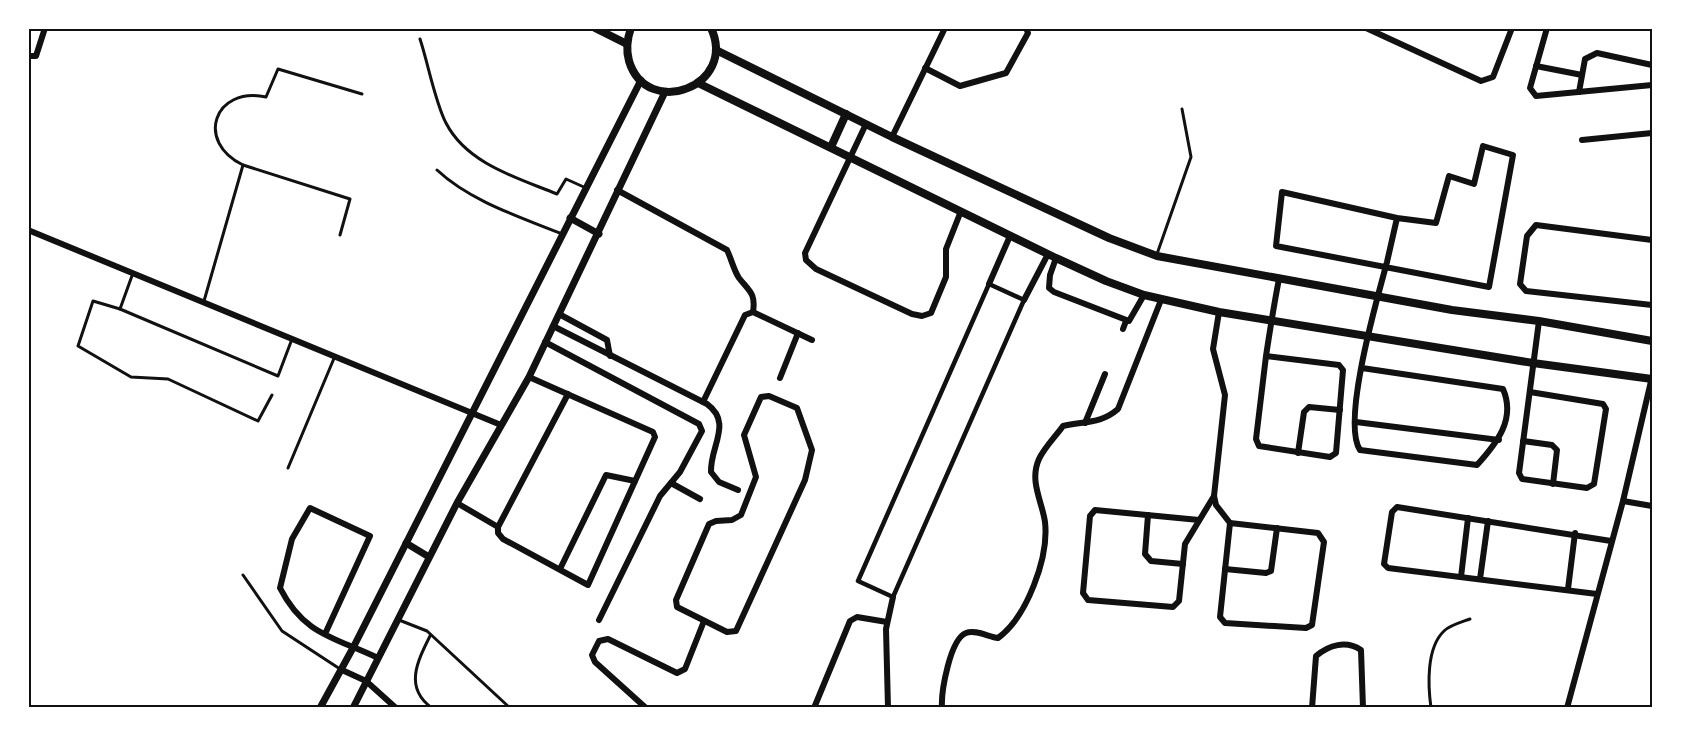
<svg xmlns="http://www.w3.org/2000/svg" width="1681" height="736" viewBox="0 0 1681 736" font-family="'Public Sans',sans-serif">
<style>
.lines{fill:none;stroke-linecap:round;stroke-linejoin:round}
.service{stroke:#111;stroke-width:3}
.pedestrian{stroke:#111;stroke-width:4.5}
.minor{stroke:#111;stroke-width:6}
.tertiary{stroke:#111;stroke-width:7}
.secondary{stroke:#111;stroke-width:8}
.neatline{fill:none;stroke:#111;stroke-width:2}
</style>
<rect width="100%" height="100%" fill="#fff"/>
<g class="lines">
<g class="service">
<path d="M420,39C428,63 435,102 446,123C467,164 518,178 557,194L566,179L586,188"/>
<path d="M243,165C195,142 214,86 266,97L278,69L362,94"/>
<path d="M437,170C470,201 520,217 562,234"/>
<polyline points="1157,254 1191,157 1182,109"/>
<polyline points="133,273 120,309 278,376 292,339"/>
<polyline points="204,301 243,165 350,199 340,235"/>
<polyline points="120,309 93,301 78,346 131,377 168,379 258,421 272,395"/>
<polyline points="288,468 335,356"/>
<polyline points="243,575 282,631 340,669"/>
<polyline points="399,620 427,631 510,708"/>
<path d="M430,636C417,662 404,688 432,708"/>
<path d="M1431,708C1428,686 1426,648 1444,631C1450,625 1462,622 1470,619"/>
</g>
<polygon class="pedestrian" points="989,284 1024,300 893,597 858,581"/>
<g class="minor">
<polyline points="1366,28 1481,81 1493,77 1512,28"/>
<polyline points="1547,28 1530,88 1536,96 1652,85"/>
<polyline points="28,56 36,56 45,28"/>
<polyline points="1536,66 1582,75"/>
<polyline points="925,68 960,86 1006,73 1028,33 1026,28"/>
<polyline points="1579,92 1585,59 1597,53 1652,65"/>
<polyline points="866,124 805,253 806,260 816,269 912,314 922,316 931,313 946,277 946,249 961,211"/>
<polyline points="892,137 945,28"/>
<polyline points="1582,140 1652,133"/>
<path d="M617,190L727,250C731,258 734,271 739,278C749,291 756,293 753,312"/>
<polyline points="28,230 501,425"/>
<polyline points="1652,240 1536,225 1527,236 1520,284 1526,291 1652,305"/>
<polyline points="1056,258 1050,275 1049,288 1054,292 1129,321 1144,295"/>
<polyline points="989,284 1010,236"/>
<polyline points="1024,300 1048,254"/>
<polyline points="1219,312 1213,349 1225,395 1214,496 1216,505 1230,523"/>
<polyline points="559,314 607,340 610,356"/>
<path d="M553,326L707,404C733,423 710,446 711,472L719,482L738,490"/>
<polyline points="1123,329 1126,321"/>
<polyline points="545,342 699,424 702,431 680,472 660,496 599,620"/>
<path d="M1266,356L1339,365L1343,370L1336,453L1330,457L1259,446L1256,439L1266,356C1270,330 1274,304 1279,279"/>
<path d="M1362,368L1503,389C1516,419 1497,443 1477,465L1360,450C1341,422 1378,296 1387,262L1397,218L1436,223L1449,176L1474,184L1483,146L1513,155L1489,287L1276,246L1282,192L1397,218"/>
<polyline points="529,377 653,432 655,437 588,585 503,539 498,533 498,527 568,394"/>
<polyline points="780,378 798,333"/>
<polyline points="1530,392 1603,404 1606,409 1594,484 1587,488 1522,479 1519,473 1539,321"/>
<polygon points="769,396 797,408 812,450 805,480 736,631 727,632 677,607 676,600 709,524 716,521 732,520 741,515 756,477 744,435 761,397"/>
<polyline points="703,402 745,315 753,312 812,340"/>
<polyline points="1356,422 1499,440"/>
<polyline points="1085,423 1105,374"/>
<polyline points="1523,441 1552,445 1557,450 1553,484"/>
<polyline points="1298,453 1304,412 1309,407 1340,410"/>
<polyline points="671,483 700,499"/>
<polyline points="1623,501 1652,506"/>
<polyline points="457,503 498,527"/>
<polyline points="1148,515 1145,554 1151,561 1183,564"/>
<polyline points="1199,520 1095,510 1090,516 1083,593 1088,600 1173,607 1179,601 1185,544 1214,496"/>
<polygon points="1230,523 1318,533 1324,542 1312,625 1306,628 1225,623 1220,617"/>
<polyline points="560,569 606,475 635,481"/>
<polyline points="1225,569 1266,573 1271,571 1277,528"/>
<polyline points="1461,577 1468,518"/>
<polyline points="1480,579 1488,521"/>
<polyline points="1568,589 1575,533"/>
<polyline points="1597,594 1388,568 1384,564 1392,512 1397,507 1611,541"/>
<path d="M325,634L370,536L310,508L292,539L280,588C304,635 334,637 378,658"/>
<polyline points="342,670 366,681 396,708"/>
<polyline points="646,708 595,662 592,655 599,641 608,639 677,673 685,669 704,621"/>
<polyline points="814,708 850,621 857,617 887,622"/>
<polyline points="888,708 886,629 893,597"/>
<path d="M942,708C941,692 950,639 966,633C975,629 989,637 998,638C1027,617 1049,557 1045,522C1042,501 1029,481 1039,459C1044,448 1056,436 1063,426C1084,421 1101,424 1118,409L1161,300"/>
<path d="M1312,708L1316,656C1329,645 1346,640 1361,650L1363,708"/>
<polyline points="1567,708 1623,501 1652,377"/>
</g>
<g class="tertiary">
<polyline points="570,218 599,234"/>
<polyline points="406,543 429,557"/>
<polyline points="320,708 354,646 641,80"/>
<polyline points="353,708 457,503 529,377 665,92"/>
</g>
<g class="secondary">
<polyline points="595,28 627,44"/>
<path d="M631,28C627,39 626,50 629,61C647,120 738,86 711,28"/>
<polyline points="716,50 892,137 1109,238 1157,256 1452,310 1539,321 1652,341"/>
<polyline points="698,83 1056,258 1106,281 1144,295 1219,312 1533,363 1652,379"/>
<polyline points="831,147 846,114"/>
</g>
</g>
<rect width="1681" height="736" fill="none" stroke="#ffffff" stroke-width="60"/>
<rect x="30" y="30" width="1621" height="676" class="neatline"/>
</svg>
